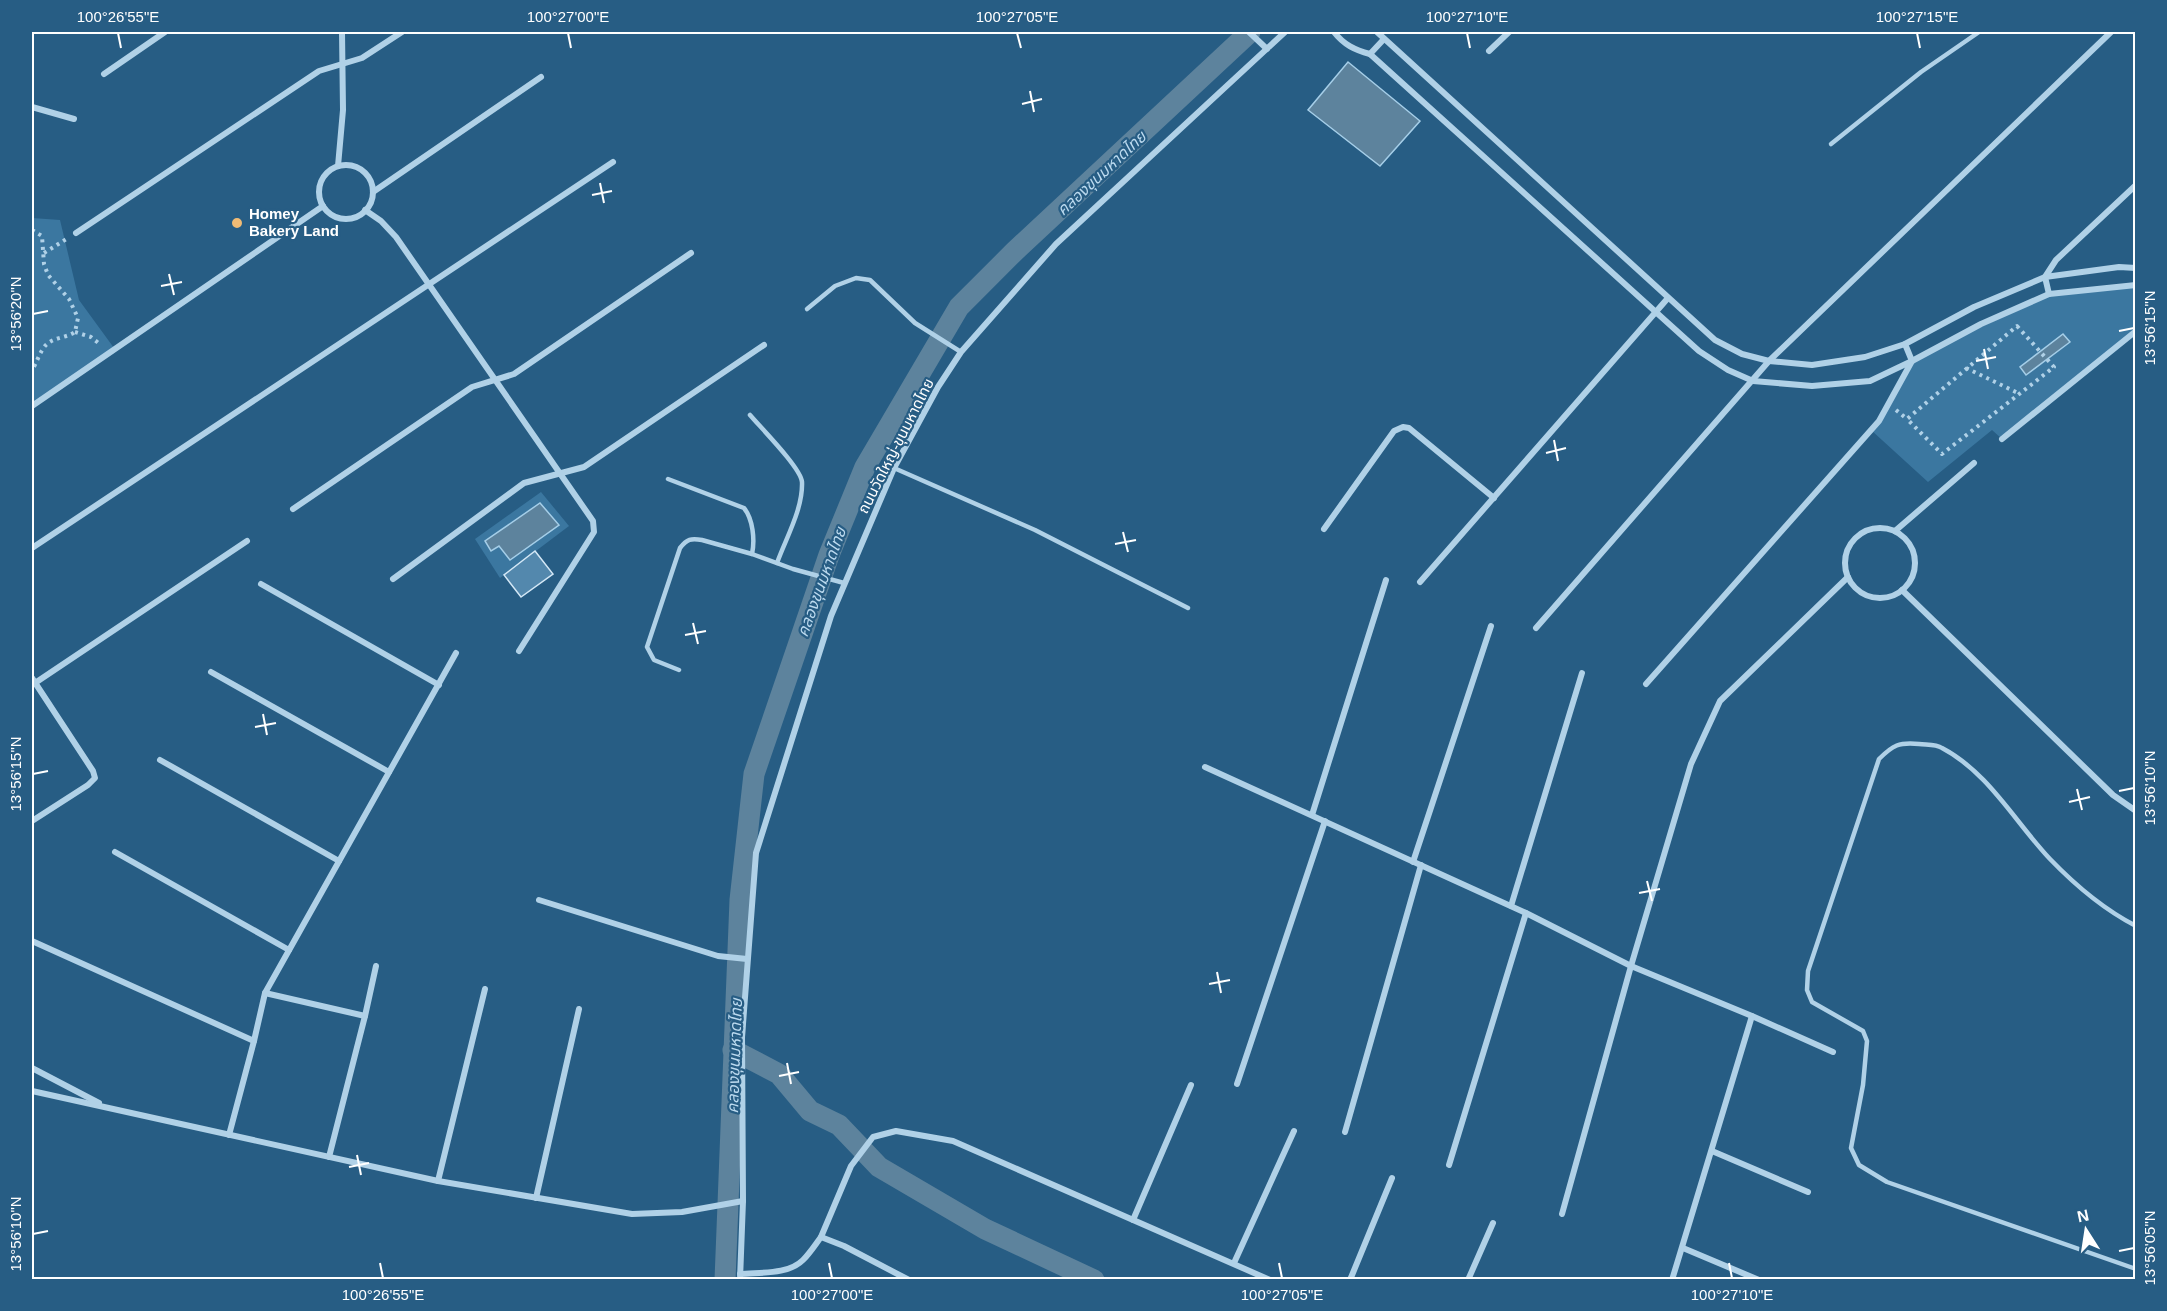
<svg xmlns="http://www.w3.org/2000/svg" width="2167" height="1311" viewBox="0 0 2167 1311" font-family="Helvetica,'Noto Sans Thai',sans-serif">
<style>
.green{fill:#3b77a0}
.water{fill:#5d839d;stroke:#a5cee8;stroke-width:1.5}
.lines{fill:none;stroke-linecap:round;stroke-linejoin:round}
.canal{stroke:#5d839d;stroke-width:21}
.building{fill:#5388ad;stroke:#d4e8f6;stroke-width:1.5}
.path{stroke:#b0d1e7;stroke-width:4;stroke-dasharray:3 4.5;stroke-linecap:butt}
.lane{stroke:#b0d1e7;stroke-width:4.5}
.street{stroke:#b0d1e7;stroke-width:6}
.ticks{fill:none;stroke:#fff;stroke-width:2}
.poi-dot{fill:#f0bb75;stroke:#275d84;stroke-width:2}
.labels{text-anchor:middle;stroke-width:4.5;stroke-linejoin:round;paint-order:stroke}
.poi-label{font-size:15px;font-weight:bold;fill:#fff;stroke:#275d84;text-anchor:start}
.street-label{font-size:15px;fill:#fff;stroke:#275d84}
.water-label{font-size:16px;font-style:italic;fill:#bcdaef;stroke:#275d84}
.neatline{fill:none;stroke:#fff;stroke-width:2}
.ticks-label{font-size:15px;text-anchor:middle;fill:#fff}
</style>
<rect width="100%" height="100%" fill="#275d84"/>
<g class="green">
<polygon points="32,218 60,220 79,300 114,348 32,406"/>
<polygon points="2135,285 2135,331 2002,439 1992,430 1928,482 1871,430 1912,361 2049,294"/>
<polygon points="541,492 569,526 500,578 475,539"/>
</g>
<g class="water">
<polygon points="1348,62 1420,121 1380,166 1308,110"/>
<polygon points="2063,334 2070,342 2026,375 2020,367"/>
<polygon points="540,503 559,525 510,560 499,546 491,551 485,541"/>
</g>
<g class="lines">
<g class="canal">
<polyline points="733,1050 779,1074 810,1111 839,1125 879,1167 985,1229 1094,1280"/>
<polyline points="725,1280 740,900 754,774 829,555 865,467 959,307 1015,251 1250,32"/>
</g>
</g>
<polygon class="building" points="535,551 553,574 521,597 504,575"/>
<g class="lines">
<g class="path">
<path d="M32,230L42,236L44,264L48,275L69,299L78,318L75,332C66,338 55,337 47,344C40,350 37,363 32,370"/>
<polyline points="44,253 68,238"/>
<polygon points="2017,326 2054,367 1942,454 1907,419"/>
<polyline points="75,332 91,337 101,345"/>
<polyline points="1966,368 2020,394"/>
<polyline points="1896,410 1907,419"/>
</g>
<g class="lane">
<polyline points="1831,144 1921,72 1979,32"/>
<polyline points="807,309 835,286 856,278 870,280 915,323 961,352"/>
<path d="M750,415C761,428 801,468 802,482C803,509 786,538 777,563"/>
<polyline points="894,468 1035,530 1188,608"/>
<path d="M668,479L744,508C753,519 755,540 752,554"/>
<path d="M679,670L654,660L647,647L680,548C687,539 691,538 702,540L752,554L793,569L844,583"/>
<path d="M2136,926C2103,909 2075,885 2050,859C2015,822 1988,772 1942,748C1936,744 1927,745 1919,744C1899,742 1893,745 1879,759L1808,971L1807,990L1812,1002L1863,1031L1867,1041L1863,1085L1851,1148L1859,1165L1887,1182L2136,1269"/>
</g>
<g class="street">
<polyline points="1249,32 1267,49"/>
<path d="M1334,32C1344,45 1355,50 1370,54L1699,351L1728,370L1753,381L1812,386L1870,381L1912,361L1981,324L2049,294L2136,285"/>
<polyline points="1377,32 1715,340 1742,354 1769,361 1812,365 1865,357 1905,344 1974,307 2045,277 2119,267 2136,268"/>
<polyline points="1489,51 1509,32"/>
<polyline points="1370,54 1384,39"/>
<polyline points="104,74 165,32"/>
<polyline points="32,107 74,119"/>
<circle cx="346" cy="192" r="27"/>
<polyline points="338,166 343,110 342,32"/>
<polyline points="373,192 541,77"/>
<polyline points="365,210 381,221 396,237 593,521 594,532 519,651"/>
<polyline points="76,233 319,71 362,58 402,32"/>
<polyline points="2049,294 2045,277 2056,260 2136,185"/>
<polyline points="32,406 323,206"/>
<polyline points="2002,439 2136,331"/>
<polyline points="293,509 472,387 514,374 691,253"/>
<circle cx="1880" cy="563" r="35"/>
<polyline points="1324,529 1394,431 1403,427 1409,428 1494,498"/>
<polyline points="1895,531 1974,463"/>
<polyline points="32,548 613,162"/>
<polyline points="393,579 524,483 584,467 764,345"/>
<polyline points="1420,582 1668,298"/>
<polyline points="261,584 439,685"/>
<polyline points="1902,590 2113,795 2136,811"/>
<polyline points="1536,628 1769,361 2111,32"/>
<polyline points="211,672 389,772"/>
<polyline points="32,678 93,771 95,778 88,785 32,821"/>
<polyline points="1646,684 1879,421 1912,361 1905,344"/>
<polyline points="32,685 247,541"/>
<polyline points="160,760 339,861"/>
<polyline points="1205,767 1526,913 1631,966 1752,1016 1833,1052"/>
<polyline points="1312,815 1386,580"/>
<polyline points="115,852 289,950"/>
<polyline points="1413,862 1491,626"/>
<polyline points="539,900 718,956 747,959"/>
<polyline points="1511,906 1582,673"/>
<polyline points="32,941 254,1041"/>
<polyline points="265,993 365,1016"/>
<polyline points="32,1068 99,1103"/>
<polyline points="1237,1084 1325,821"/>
<polyline points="32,1091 438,1181 632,1214 682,1212 743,1201"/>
<polyline points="1345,1132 1421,865"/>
<polyline points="229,1135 254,1041 265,993 456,653"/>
<polyline points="1712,1151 1808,1192"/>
<polyline points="329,1157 365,1016 376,966"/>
<polyline points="1449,1165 1526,913"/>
<polyline points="438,1181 485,989"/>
<polyline points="536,1198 579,1009"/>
<polyline points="1562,1214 1631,966 1691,764 1720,701 1848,577"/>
<polyline points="1133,1220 1191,1085"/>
<polyline points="821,1237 851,1166 873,1137 896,1131 953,1141 1270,1280"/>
<polyline points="1683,1248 1759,1280"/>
<polyline points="1234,1263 1294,1131"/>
<path d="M740,1274C760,1272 788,1275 803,1260C810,1253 815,1245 821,1237L844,1246L909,1280"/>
<polyline points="740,1280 743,1201 742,1037 756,853 831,616 894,468 938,387 961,352 1056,244 1285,32"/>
<polyline points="1350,1280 1392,1178"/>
<polyline points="1468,1280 1493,1223"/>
<polyline points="1672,1280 1752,1016"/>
</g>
</g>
<path class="ticks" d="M118,33L121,48M568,33L571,48M1017,33L1021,48M1467,33L1470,48M1917,33L1920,48M1030,91L1034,112M1022,104L1042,99M600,183L604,203M592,195L612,191M169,274L174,295M161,286L182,282M33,314L48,311M2119,331L2134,328M1984,349L1988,369M1976,361L1996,357M1554,440L1558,461M1546,453L1566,448M1123,532L1128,552M1115,544L1136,540M693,623L698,644M685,635L706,631M263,714L267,735M255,727L276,723M33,774L48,771M2077,789L2082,810M2119,791L2134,788M2069,802L2090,797M1647,881L1652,901M1639,893L1660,889M1217,972L1221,993M1209,984L1230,980M787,1063L791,1084M779,1076L799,1072M357,1155L361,1175M349,1167L369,1163M33,1234L48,1231M2119,1251L2134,1248M380,1263L383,1278M829,1263L832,1278M1279,1263L1282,1278M1729,1263L1732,1278"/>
<circle class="poi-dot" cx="237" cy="223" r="6"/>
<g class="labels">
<g class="poi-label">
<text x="249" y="219">Homey<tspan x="249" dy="17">Bakery Land</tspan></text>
</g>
<g class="street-label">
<text transform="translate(896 446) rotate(-63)" y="5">ถนนวัดใหญ่-ขุนมหาดไทย</text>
</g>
<g class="water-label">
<text transform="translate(1101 173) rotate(-43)" y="6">คลองขุนมหาดไทย</text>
<text transform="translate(821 582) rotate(-70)" y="6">คลองขุนมหาดไทย</text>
<text transform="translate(734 1056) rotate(-88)" y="6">คลองขุนมหาดไทย</text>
</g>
</g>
<rect width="2167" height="1311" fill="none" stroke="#275d84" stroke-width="66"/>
<g transform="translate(2086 1230) rotate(348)" stroke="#275d84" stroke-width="4.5" paint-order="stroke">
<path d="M0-4.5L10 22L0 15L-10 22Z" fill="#ffffff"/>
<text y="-9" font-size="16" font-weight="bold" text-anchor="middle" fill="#ffffff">N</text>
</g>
<rect x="33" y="33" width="2101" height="1245" class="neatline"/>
<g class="ticks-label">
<text x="118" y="22">100°26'55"E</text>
<text x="568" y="22">100°27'00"E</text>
<text x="1017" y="22">100°27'05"E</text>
<text x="1467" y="22">100°27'10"E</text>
<text x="1917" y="22">100°27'15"E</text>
<text transform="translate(16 314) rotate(-90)" y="5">13°56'20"N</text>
<text transform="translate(2150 328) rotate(-90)" y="5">13°56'15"N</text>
<text transform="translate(16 774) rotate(-90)" y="5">13°56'15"N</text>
<text transform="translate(2150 788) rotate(-90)" y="5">13°56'10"N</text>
<text transform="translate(16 1234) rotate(-90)" y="5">13°56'10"N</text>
<text transform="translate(2150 1248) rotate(-90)" y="5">13°56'05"N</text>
<text x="383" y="1300">100°26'55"E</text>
<text x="832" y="1300">100°27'00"E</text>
<text x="1282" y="1300">100°27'05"E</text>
<text x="1732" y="1300">100°27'10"E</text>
</g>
</svg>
